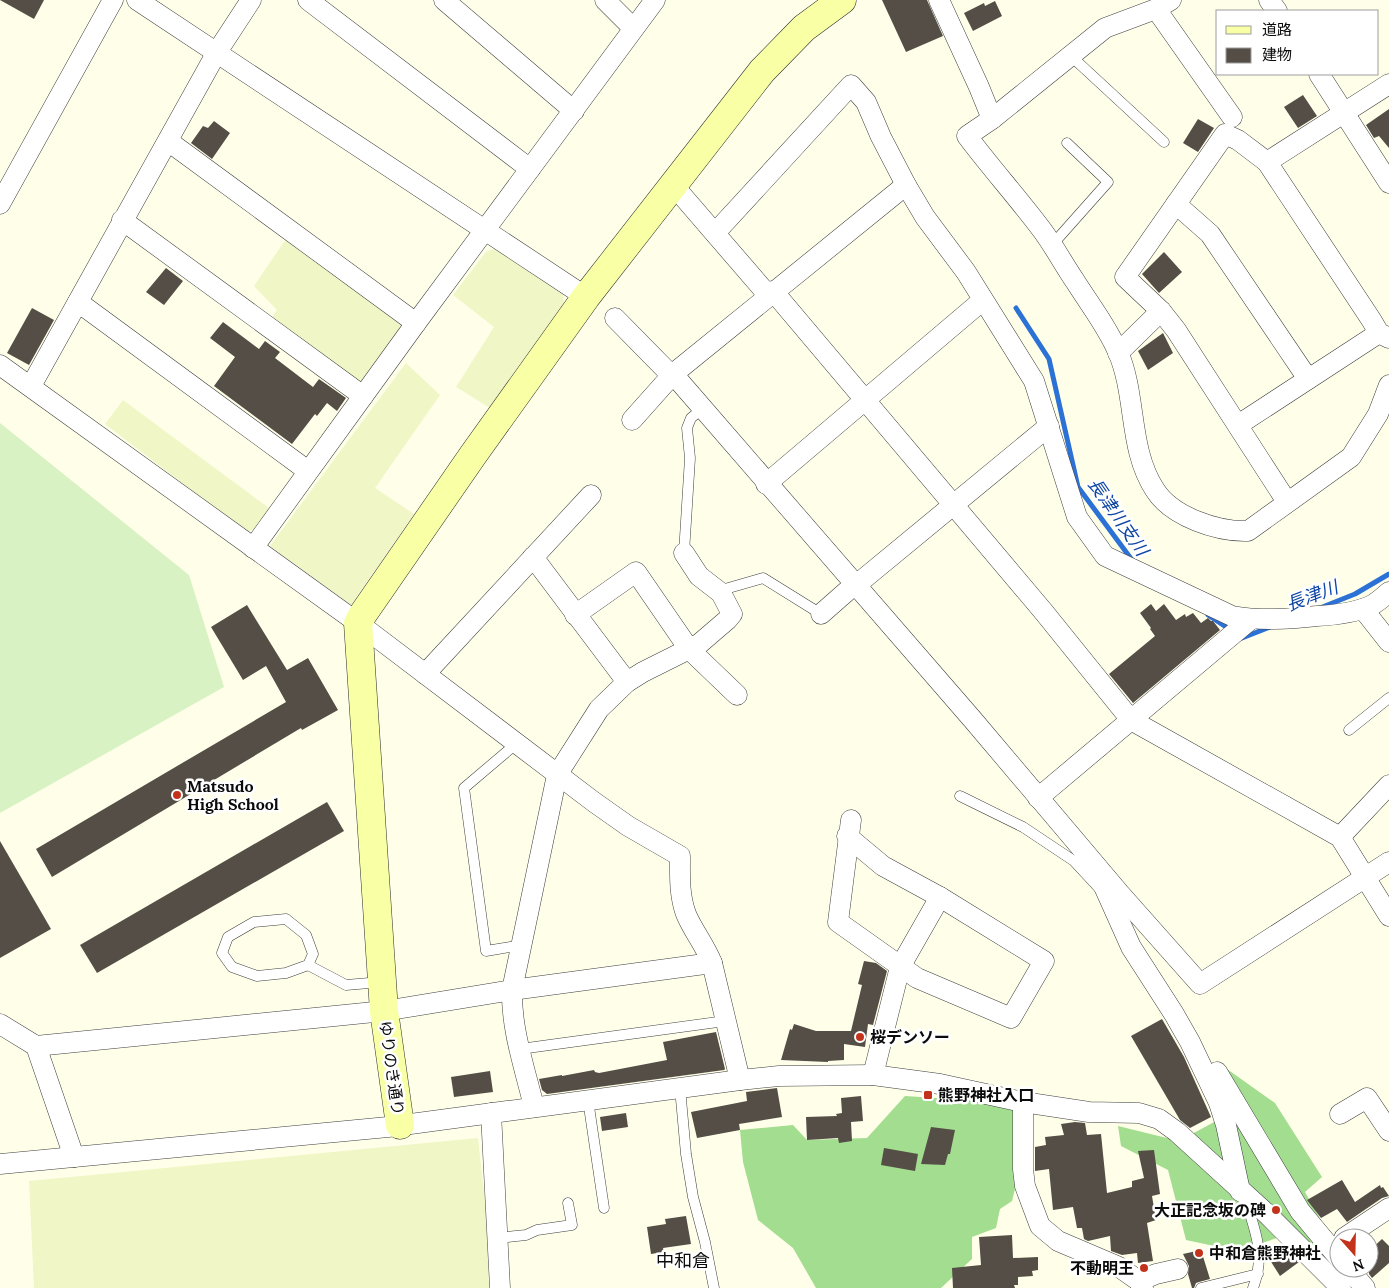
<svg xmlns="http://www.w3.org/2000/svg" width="1389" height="1288" viewBox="0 0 1389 1288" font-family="Lora,'Noto Sans JP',serif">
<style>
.farmland{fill:#f1f6c7}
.forest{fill:#a3dd8f}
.pitch{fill:#d8f2c3}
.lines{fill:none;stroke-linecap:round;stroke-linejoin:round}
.stream{stroke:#2c71d6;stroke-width:5}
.building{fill:#544e47}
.lane-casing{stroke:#3e3e3e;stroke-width:11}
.street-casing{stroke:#3e3e3e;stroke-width:21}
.secondary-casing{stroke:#2d2d2d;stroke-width:29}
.lane{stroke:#fff;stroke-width:10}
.street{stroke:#fff;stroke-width:20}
.secondary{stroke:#f8ffa4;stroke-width:28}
.poi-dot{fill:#c3331b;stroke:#fff;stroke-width:2}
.labels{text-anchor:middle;stroke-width:5;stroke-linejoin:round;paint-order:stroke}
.poi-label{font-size:16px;font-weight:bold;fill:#0b0b0b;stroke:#fff;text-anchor:start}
.street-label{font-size:16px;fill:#0b0b0b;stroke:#fff}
.water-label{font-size:18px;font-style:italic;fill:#0d45a3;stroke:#fff}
.neighbourhood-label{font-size:18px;fill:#0b0b0b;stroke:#fff}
</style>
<rect width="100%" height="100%" fill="#ffffe9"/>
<g class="farmland">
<polygon points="286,239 402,324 403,334 370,382 358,383 272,318 277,310 254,286"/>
<polygon points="498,247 563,294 564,304 490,408 456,387 494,327 453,295 486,252"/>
<polygon points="406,363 440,395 375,488 414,514 351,605 270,546"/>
<polygon points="123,400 269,508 255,529 246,532 105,424"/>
<polygon points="478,1138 486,1210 489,1288 34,1288 29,1181"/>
</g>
<g class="forest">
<polygon points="1227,1069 1275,1103 1322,1177 1305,1192 1339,1252 1340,1273 1298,1231 1238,1251 1186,1240 1168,1170 1121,1146 1118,1126 1179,1141 1229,1114 1215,1070"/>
<polygon points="905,1096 997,1102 1017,1111 1017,1181 1012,1201 1000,1209 996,1228 972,1237 972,1259 941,1288 816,1288 793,1248 758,1220 743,1162 740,1130 793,1125 807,1140 867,1138"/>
</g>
<polygon class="pitch" points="0,423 189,575 224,687 0,813"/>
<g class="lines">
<g class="stream">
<polyline points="1016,308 1049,359 1078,487 1132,560"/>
<polyline points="1320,608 1355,594 1389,574"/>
<polyline points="1208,615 1232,631"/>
<polyline points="1241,637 1242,638 1270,627"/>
</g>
</g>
<g class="building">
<polygon points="0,0 44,0 34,19"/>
<polygon points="882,0 927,0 943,36 906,52"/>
<polygon points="995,1 1002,16 973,31 964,13 984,3 985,6"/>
<polygon points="1303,95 1317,116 1298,128 1284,107"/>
<polygon points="1389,109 1389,148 1379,136 1374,138 1366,125"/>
<polygon points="1198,119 1214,128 1198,152 1183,143"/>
<polygon points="214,121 230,133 212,159 191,143 203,126 208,128"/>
<polygon points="1164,252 1182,272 1159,293 1142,274"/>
<polygon points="166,268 183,281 164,305 146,292"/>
<polygon points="32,308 54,320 29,365 7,353"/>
<polygon points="223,322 259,349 265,341 280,352 275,358 313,387 319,379 346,398 337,411 327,403 317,416 315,414 292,444 214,386 235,357 210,338"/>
<polygon points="1163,333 1173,353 1148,370 1138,351"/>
<polygon points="1151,604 1156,611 1164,604 1176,620 1185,614 1186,617 1193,613 1201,623 1208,618 1211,621 1213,621 1220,630 1133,703 1109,674 1155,636 1150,629 1151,628 1140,613"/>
<polygon points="247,605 287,670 308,658 338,710 302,730 301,728 52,877 36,849 286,702 266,666 243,680 211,627"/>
<polygon points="327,802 344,831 97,973 80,945"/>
<polygon points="0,841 51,929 0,958"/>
<polygon points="864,961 876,963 887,971 873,1025 868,1024 865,1047 844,1044 844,1060 828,1061 828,1062 781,1060 790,1029 792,1030 794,1024 816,1031 851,1031 862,985 858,984"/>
<polygon points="1162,1019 1184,1057 1211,1117 1190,1128 1180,1120 1131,1036"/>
<polygon points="716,1032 725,1069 724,1070 547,1094 542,1090 539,1079 562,1075 562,1076 594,1070 595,1072 599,1073 667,1060 663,1042"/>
<polygon points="490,1071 493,1092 454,1097 451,1077"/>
<polygon points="777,1088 782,1117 739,1124 740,1130 697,1138 691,1112 747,1101 746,1092"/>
<polygon points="861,1096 863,1121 851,1122 852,1141 839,1143 838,1138 807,1140 806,1117 837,1116 836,1114 842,1113 841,1098"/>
<polygon points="626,1113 628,1127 602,1131 600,1117"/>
<polygon points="1075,1122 1085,1123 1087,1135 1101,1134 1107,1193 1132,1187 1132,1181 1144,1178 1138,1151 1154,1150 1160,1194 1152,1196 1156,1220 1147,1223 1153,1261 1138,1263 1137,1253 1122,1255 1111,1251 1110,1236 1088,1241 1084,1239 1082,1228 1077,1228 1073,1207 1053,1210 1049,1169 1035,1171 1035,1147 1046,1145 1045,1137 1064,1135 1061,1124"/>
<polygon points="931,1127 955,1130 950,1154 948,1154 945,1165 921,1164"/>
<polygon points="884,1148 918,1154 915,1171 881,1165"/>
<polygon points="1342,1180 1355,1202 1380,1185 1381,1188 1383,1187 1389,1196 1382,1198 1347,1222 1337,1209 1321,1218 1307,1200"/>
<polygon points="686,1216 691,1244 663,1248 664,1252 651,1254 647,1227 666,1224 665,1219"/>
<polygon points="1012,1235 1013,1258 1038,1257 1038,1270 1032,1271 1033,1276 1018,1277 1018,1285 1014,1285 1015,1288 953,1288 952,1268 981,1265 979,1237"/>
<polygon points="1382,1239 1389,1246 1389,1263 1372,1278 1369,1274 1369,1251"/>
<polygon points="1281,1245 1299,1262 1280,1276 1268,1257 1276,1252 1275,1249"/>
<polygon points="1201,1250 1210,1279 1199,1282 1196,1283 1194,1288 1192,1288 1188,1274 1189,1266 1183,1254"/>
</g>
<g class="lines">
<defs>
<g id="lane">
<polyline points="1071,56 1164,142"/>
<polyline points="1052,245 1108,182 1067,143"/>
<polyline points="684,553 690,458 687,428 691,418 702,409"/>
<polyline points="718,591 763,578 821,614"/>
<polyline points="1349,730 1389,698"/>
<polyline points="517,743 464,788 486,951 522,945"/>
<polyline points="960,796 1023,827 1074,861 1099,888"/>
<polyline points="308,965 313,954 306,935 286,919 254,922 228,937 222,953 232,967 257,976 286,973 308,965 346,985 381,982"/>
<polyline points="520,1049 725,1021"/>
<polyline points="680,1088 686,1154 693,1197 705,1242 714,1288"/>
<polyline points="588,1100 604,1208"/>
<path d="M1245,1198C1255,1231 1266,1254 1253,1288"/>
<polyline points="497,1238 526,1235 537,1230 572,1225 568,1203"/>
<polyline points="1201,1288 1258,1274"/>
</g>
<g id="street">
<polyline points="137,0 586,297"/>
<polyline points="308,0 530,169"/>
<polyline points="444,0 574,111"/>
<polyline points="605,0 633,28"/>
<polyline points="939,0 979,87 992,119"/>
<path d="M1171,0L1156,9L1105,28L992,119L967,136C991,168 1018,198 1042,230C1054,246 1064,265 1075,281C1090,305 1107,326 1118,352C1137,396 1128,449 1155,490C1172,517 1218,532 1248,531L1351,457L1378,414L1389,385"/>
<polyline points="1269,0 1277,11"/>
<polyline points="1156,9 1232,117"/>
<polyline points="1319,74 1389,183"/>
<polyline points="1389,84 1267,162 1372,321 1379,333 1389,338"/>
<polyline points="168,141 416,323"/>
<polyline points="1267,162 1238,140 1225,134 1125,277 1161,311 1176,330 1287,502"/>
<polyline points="674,186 768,295"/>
<polyline points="0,204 113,0"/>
<polyline points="1176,204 1210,234 1308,379"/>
<polyline points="122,220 363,396"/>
<path d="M715,233L851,85L866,102L881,137L906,185L925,217L966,272L1034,381L1077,517L1105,556L1232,616C1261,621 1288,619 1317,616C1335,615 1354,613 1370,606C1377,603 1383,597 1389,592"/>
<polyline points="773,291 1043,611 1131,720 1340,837 1389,916"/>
<polyline points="78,302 308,471"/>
<polyline points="615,318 671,375"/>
<polyline points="1118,353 1161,311"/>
<path d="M0,365L358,623L594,802L628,826L680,856C680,876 679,895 686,914C693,931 705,945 712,963L740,1080"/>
<polyline points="673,374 973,720 1121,895 1200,984 1389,862"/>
<polyline points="31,386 217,52 251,0"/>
<polyline points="632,420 673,374 906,185"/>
<polyline points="1238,425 1379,333"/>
<polyline points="766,484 983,300"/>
<polyline points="253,548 416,323 655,0"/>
<polyline points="533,557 627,682"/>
<polyline points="855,586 1049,426"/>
<polyline points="1363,609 1389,642"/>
<polyline points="821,614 854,585"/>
<polyline points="575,615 636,572 689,649 737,695"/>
<polyline points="425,674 591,495"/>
<polyline points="1038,798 1251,619"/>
<polyline points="847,836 883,866 940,897 1044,961 1011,1018 917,978 838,922 851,820"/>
<polyline points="1340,837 1389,785"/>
<polyline points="1101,880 1131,947 1174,1014 1190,1042 1219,1103 1226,1125 1240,1191"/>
<polyline points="0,1024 36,1046 74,1157"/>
<polyline points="36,1046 384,1011 512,990 712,963"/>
<polyline points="1217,1072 1300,1211 1339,1258"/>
<polyline points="873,1075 900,967 940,897"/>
<polyline points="1023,1102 1023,1169 1025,1186 1040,1226 1058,1241 1119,1267 1139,1281 1143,1288"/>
<path d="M534,1107C525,1069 511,1029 512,990L557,775L599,709L627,682L643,672L699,644L727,620L732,614L721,593L699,576L684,553"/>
<polyline points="491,1113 500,1288"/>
<polyline points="1340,1114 1367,1098 1389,1131"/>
<polyline points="0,1164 388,1127 740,1080 779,1076 873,1075 940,1084 1023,1102 1089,1112 1139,1113 1159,1119 1177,1132 1266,1213 1341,1288"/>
<polyline points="1344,1238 1389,1208"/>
<polyline points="1348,1268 1365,1288"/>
<polyline points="1139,1281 1156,1274 1178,1269"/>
</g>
<polyline id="secondary" points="400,1125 384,1011 358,623 363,614 473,455 586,297 762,71 804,28 842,0"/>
</defs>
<use href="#lane" class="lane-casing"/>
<use href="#street" class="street-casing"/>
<use href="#secondary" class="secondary-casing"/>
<use href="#lane" class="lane"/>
<use href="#street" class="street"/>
<use href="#secondary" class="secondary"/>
</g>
<g class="poi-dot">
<circle cx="177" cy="795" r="5"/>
<circle cx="860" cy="1037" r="5"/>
<rect x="923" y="1090" width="10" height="10" rx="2.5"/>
<circle cx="1276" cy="1210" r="5"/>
<circle cx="1199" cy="1253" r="5"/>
<circle cx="1144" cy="1268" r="5"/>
</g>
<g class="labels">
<g class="poi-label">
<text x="187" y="792">Matsudo<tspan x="187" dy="18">High School</tspan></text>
<text x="870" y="1043">桜デンソー</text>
<text x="938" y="1101">熊野神社入口</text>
<text x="1266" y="1216" text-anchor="end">大正記念坂の碑</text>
<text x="1209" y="1259">中和倉熊野神社</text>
<text x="1134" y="1274" text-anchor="end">不動明王</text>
</g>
<g class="street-label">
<text transform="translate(392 1068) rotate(82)" y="6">ゆりのき通り</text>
</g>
<g class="water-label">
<text transform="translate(1118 517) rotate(55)" y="6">長津川支川</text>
<text transform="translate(1312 596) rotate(-21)" y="6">長津川</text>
</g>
<g class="neighbourhood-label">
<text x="683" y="1267">中和倉</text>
</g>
</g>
<rect x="1216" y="10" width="162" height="65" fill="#ffffff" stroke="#9d9d9d"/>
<rect x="1226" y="26" width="25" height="8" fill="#f8ffa4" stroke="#9d9d9d"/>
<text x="1262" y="35" font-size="15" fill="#0b0b0b">道路</text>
<rect x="1226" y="48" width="25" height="15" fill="#544e47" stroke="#9d9d9d"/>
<text x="1262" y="60" font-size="15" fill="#0b0b0b">建物</text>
<g transform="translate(1354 1253) rotate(160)"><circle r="24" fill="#ffffff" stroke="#9d9d9d"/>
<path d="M0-4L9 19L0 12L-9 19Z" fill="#c3331b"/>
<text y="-8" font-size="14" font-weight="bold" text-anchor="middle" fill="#0b0b0b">N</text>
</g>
</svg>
